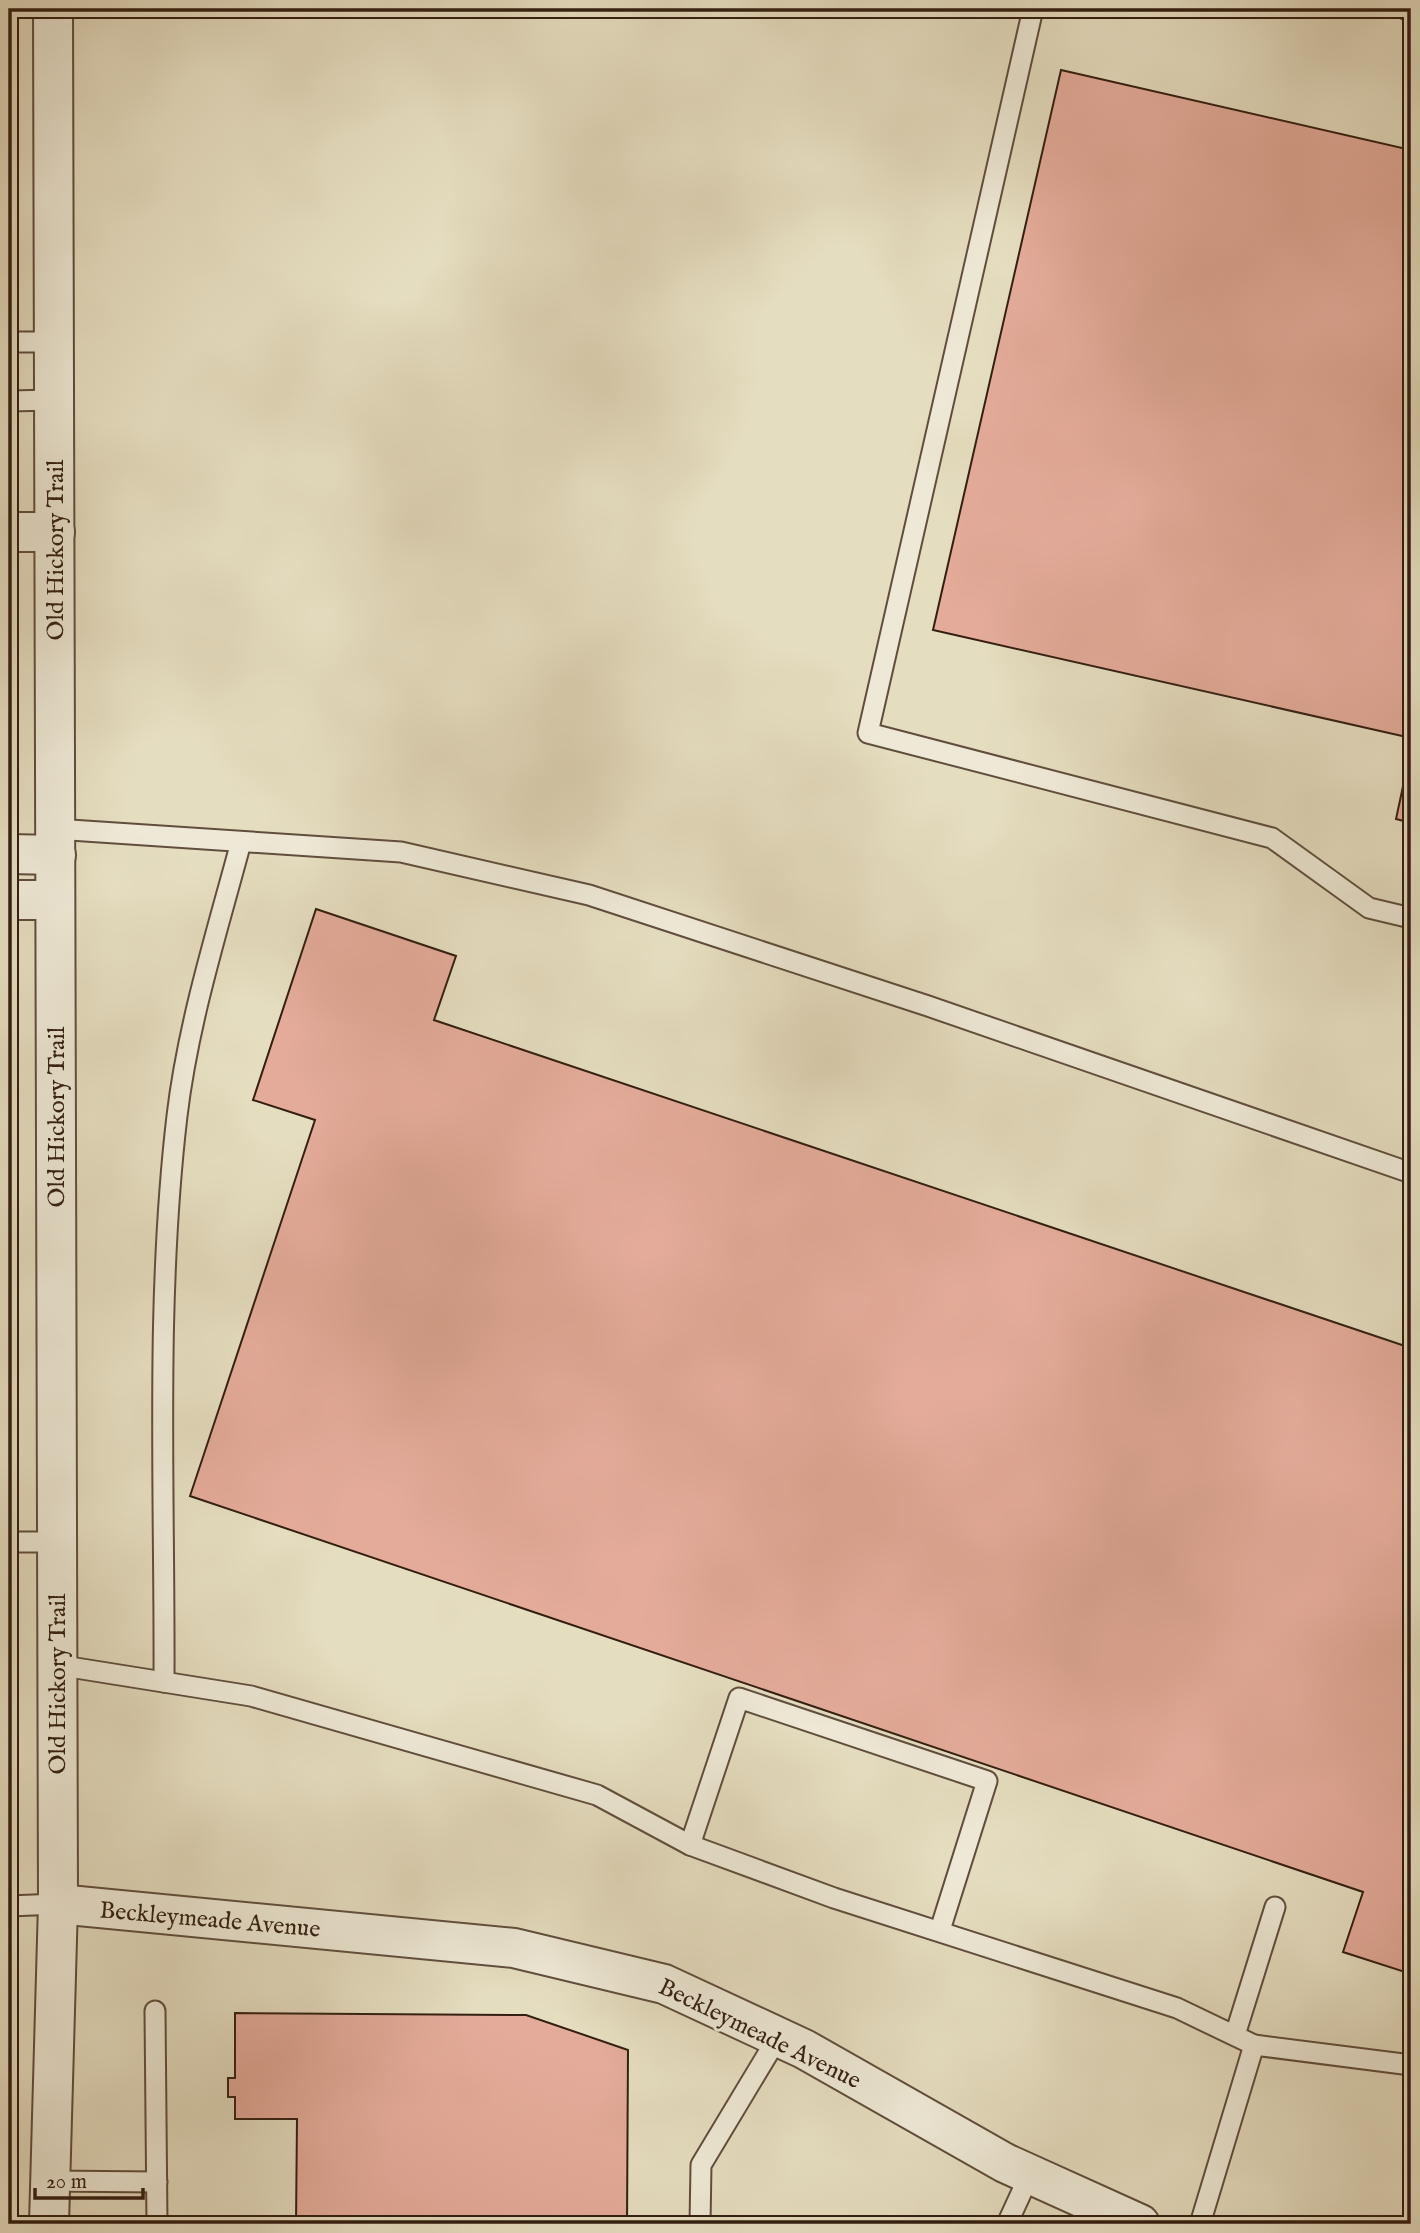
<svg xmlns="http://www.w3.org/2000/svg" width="1420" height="2233" viewBox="0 0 1420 2233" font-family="'IM FELL English',serif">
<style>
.building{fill:#e4ab9a;stroke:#331f11;stroke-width:2}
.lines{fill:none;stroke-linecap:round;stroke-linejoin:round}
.service-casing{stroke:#604e3d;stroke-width:23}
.minor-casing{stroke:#604e3d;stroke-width:42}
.tertiary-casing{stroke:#604e3d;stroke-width:42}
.service{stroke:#eee9d6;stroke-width:19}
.minor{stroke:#eee9d6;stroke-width:38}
.tertiary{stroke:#eee9d6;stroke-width:38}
.labels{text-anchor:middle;stroke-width:6;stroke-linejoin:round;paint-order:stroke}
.street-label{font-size:24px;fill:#331f11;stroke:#eee9d6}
</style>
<rect width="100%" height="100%" fill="#e5ddc0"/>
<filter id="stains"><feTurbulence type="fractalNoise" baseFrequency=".00286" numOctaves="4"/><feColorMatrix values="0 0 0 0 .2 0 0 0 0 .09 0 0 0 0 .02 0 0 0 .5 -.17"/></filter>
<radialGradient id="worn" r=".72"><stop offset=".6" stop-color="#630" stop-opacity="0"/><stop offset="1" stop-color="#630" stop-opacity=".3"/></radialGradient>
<g class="building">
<polygon points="1061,70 1411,150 1411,738 933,630"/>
<polygon points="1411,749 1411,823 1396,819"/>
<polygon points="316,909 456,956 434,1020 1411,1348 1411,1974 1343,1952 1363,1892 190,1496 315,1120 253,1100"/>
<polygon points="235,2013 526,2015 628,2050 627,2224 296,2224 297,2119 235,2119 235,2097 228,2097 228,2078 235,2078"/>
</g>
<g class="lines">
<defs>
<g id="service">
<polyline points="1033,9 868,733 1272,838 1369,908 1411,918"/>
<polyline points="1405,9 1411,12"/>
<polyline points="9,342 54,342"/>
<polyline points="9,401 54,400"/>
<polyline points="55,829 401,852 589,895 928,1006 1411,1173"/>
<polyline points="9,1542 57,1542"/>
<polyline points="57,1665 251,1696 597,1795 690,1845 834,1898 1177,2008 1254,2045"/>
<path d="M164,1682C165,1494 155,1303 177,1116C188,1023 217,932 241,842"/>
<polyline points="690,1845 739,1698 987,1781 940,1930"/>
<polyline points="9,1906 58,1904"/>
<polyline points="155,2011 157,2224"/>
<polyline points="1235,2035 1275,1907"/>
<polyline points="50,2181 157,2182"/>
<polyline points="700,2224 701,2165 778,2037"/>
<polyline points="1007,2224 1030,2174"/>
<polyline points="1200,2224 1254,2045 1411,2065"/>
</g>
<g id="minor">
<polyline points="9,532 55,532"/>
<polyline points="9,854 56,855"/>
<polyline points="9,900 54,900"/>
</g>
<g id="tertiary">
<polyline points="58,1904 514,1948 664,1984 804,2049 1005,2163 1140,2224"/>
<polyline points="49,2224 58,1904 53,9"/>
</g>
</defs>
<use href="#service" class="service-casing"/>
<use href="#minor" class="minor-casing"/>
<use href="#tertiary" class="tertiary-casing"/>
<use href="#service" class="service"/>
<use href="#minor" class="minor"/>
<use href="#tertiary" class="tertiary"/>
</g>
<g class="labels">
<g class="street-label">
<text transform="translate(55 550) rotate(-90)" y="8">Old Hickory Trail</text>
<text transform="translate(56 1117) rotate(-90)" y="8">Old Hickory Trail</text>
<text transform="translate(57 1684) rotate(-90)" y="8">Old Hickory Trail</text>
<text transform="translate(210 1919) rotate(5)" y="8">Beckleymeade Avenue</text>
<text transform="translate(760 2033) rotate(26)" y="8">Beckleymeade Avenue</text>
</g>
</g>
<rect width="1420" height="2233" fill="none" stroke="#e5ddc0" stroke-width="35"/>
<rect x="10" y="10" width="1399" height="2212" fill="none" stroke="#331f11" stroke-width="3.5"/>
<rect x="18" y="18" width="1385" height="2198" fill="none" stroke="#331f11" stroke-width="2"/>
<path d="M35 2188v10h108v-10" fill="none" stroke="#331f11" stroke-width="3.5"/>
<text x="46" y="2188" font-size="21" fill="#331f11" stroke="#eee9d6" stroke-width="5" paint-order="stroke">20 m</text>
<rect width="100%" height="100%" filter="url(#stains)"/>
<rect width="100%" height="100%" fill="url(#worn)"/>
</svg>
